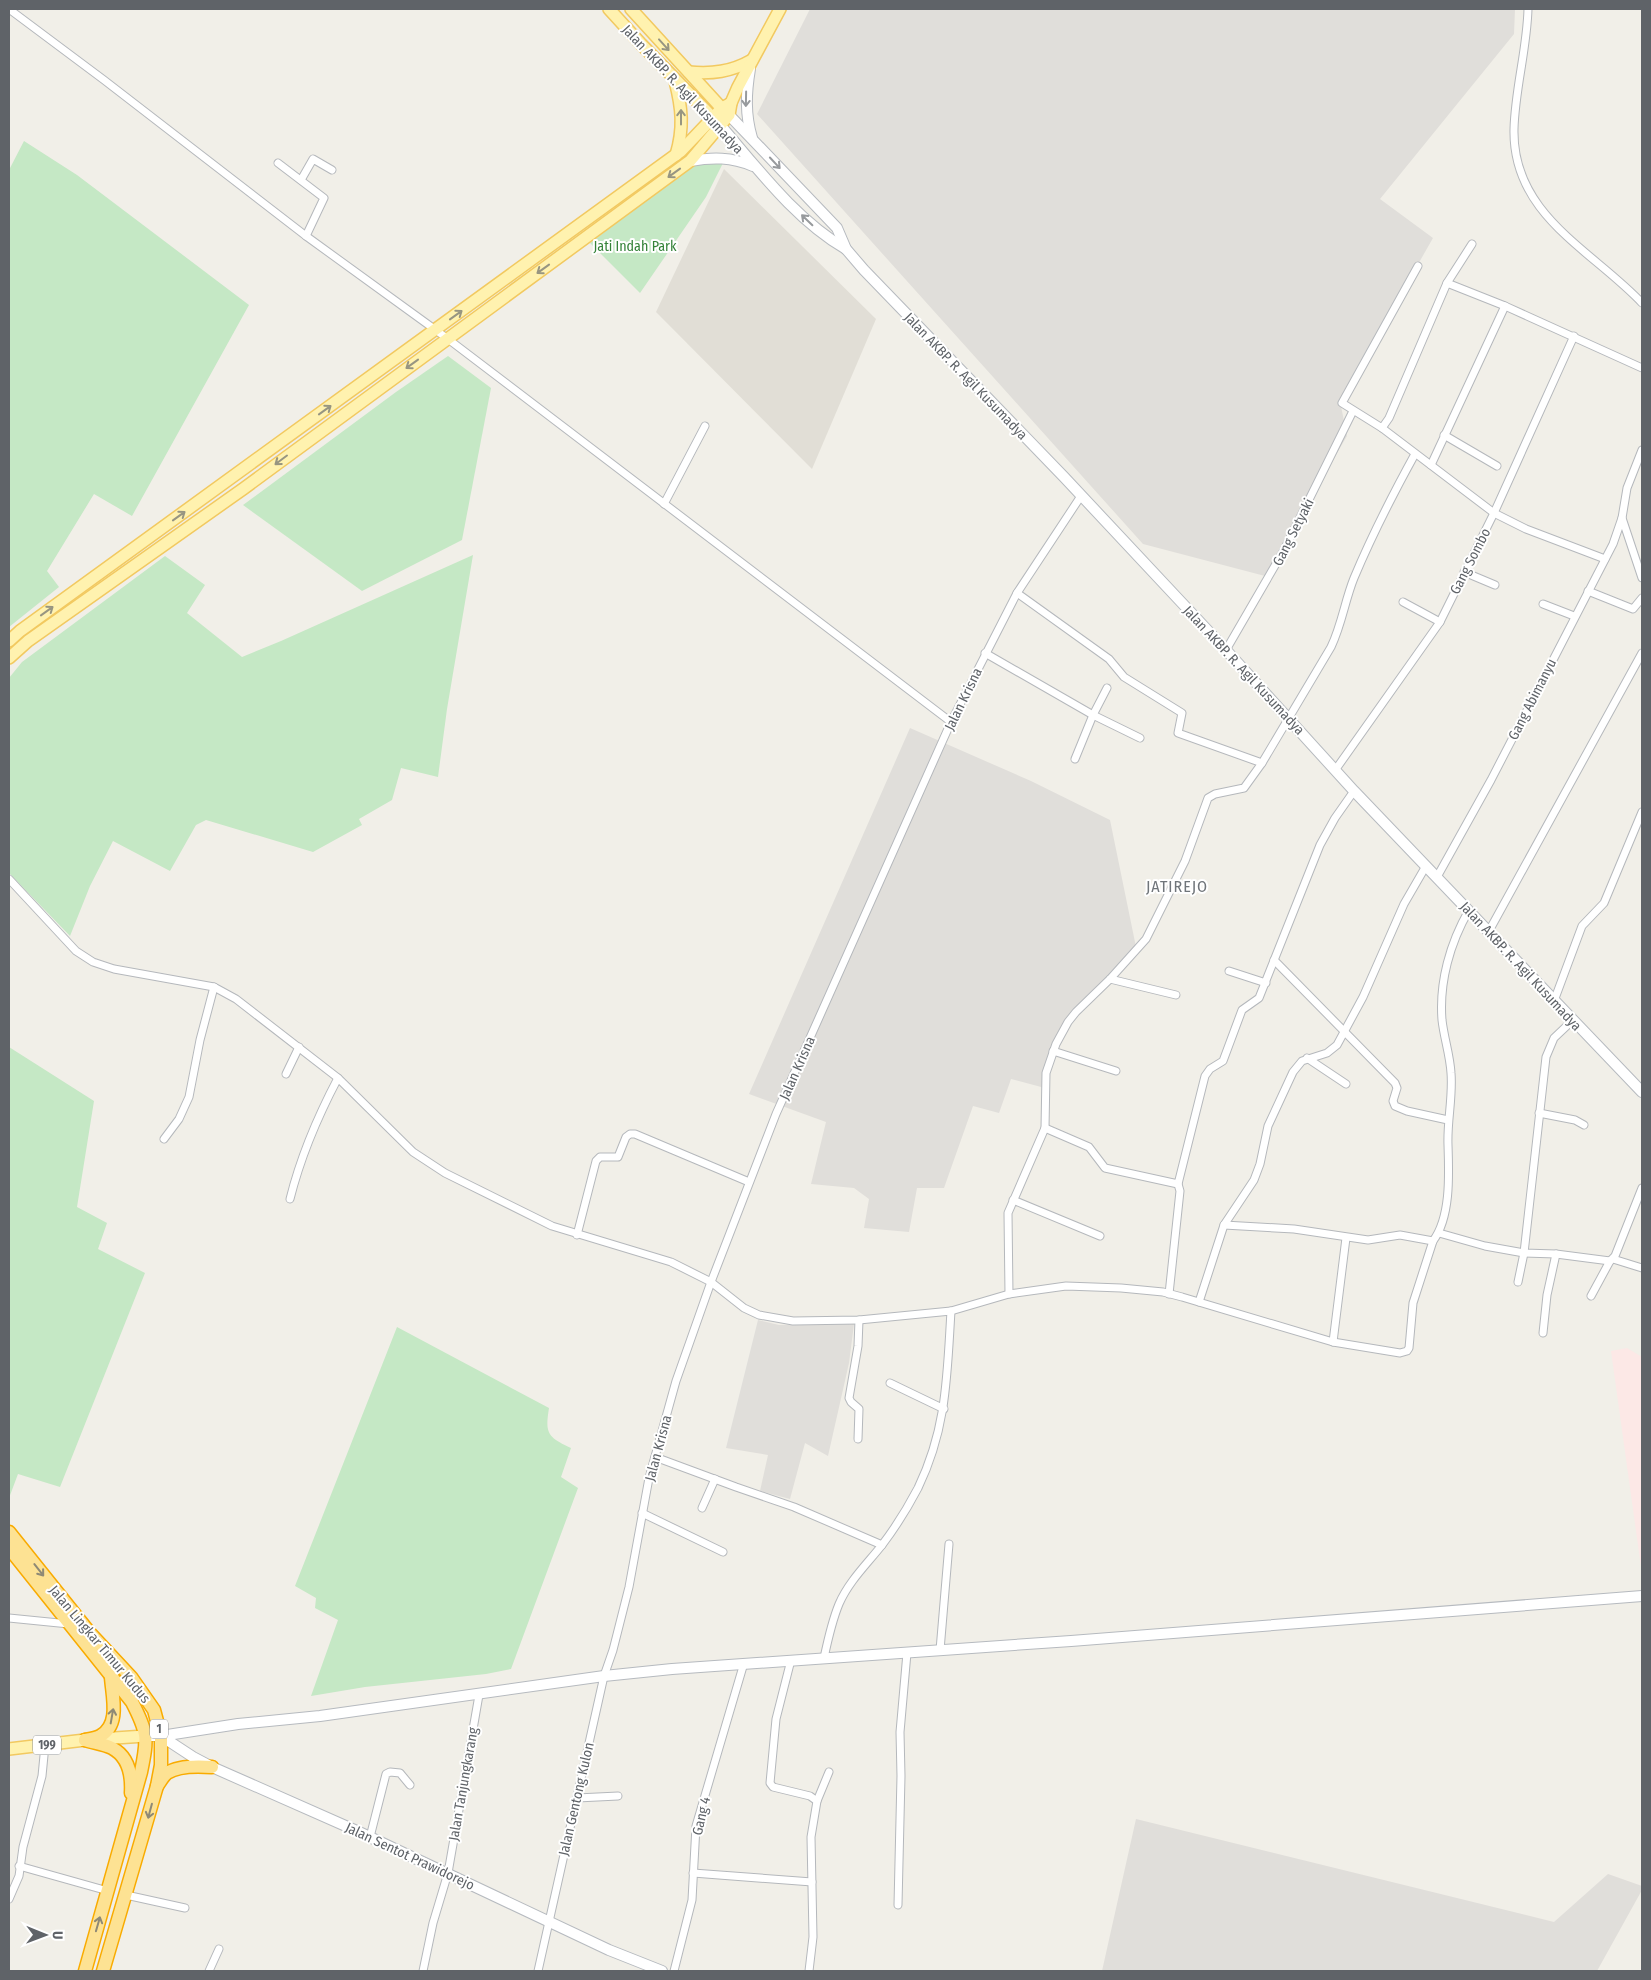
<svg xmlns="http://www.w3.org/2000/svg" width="1651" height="1980" viewBox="0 0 1651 1980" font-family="'Fira Sans Condensed',sans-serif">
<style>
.industrial{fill:#e0deda}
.education{fill:#e1ded6}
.medical{fill:#fce8e6}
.green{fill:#c5e8c5}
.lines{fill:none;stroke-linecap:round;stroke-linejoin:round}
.street-casing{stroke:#b5b8bc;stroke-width:9}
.secondary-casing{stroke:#b6babf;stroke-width:12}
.primary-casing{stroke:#f2c960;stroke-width:14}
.highway-casing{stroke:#f9ab00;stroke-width:15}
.street{stroke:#fff;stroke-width:7}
.secondary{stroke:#fff;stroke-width:10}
.primary{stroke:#fff2af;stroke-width:11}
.highway{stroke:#fde293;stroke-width:12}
.oneway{stroke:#979581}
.oneway2{stroke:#979a9d}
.oneway3{stroke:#8e8975}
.labels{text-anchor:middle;stroke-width:4;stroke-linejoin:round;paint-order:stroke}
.shield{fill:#fff;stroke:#8f9295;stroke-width:1}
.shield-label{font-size:12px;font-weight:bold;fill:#5f6368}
.street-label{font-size:14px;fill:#5f6368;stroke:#fff}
.park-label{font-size:14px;fill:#348238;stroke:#fff}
.quarter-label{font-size:16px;letter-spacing:1px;fill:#70757a;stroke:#fff}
</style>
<rect width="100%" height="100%" fill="#f1efe8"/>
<g class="industrial">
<polygon points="810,9 1515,9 1514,34 1380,199 1433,238 1340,401 1347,436 1265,576 1143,544 757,114"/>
<polygon points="910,728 1031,781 1110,820 1136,947 1066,1021 1045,1088 1011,1079 999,1113 973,1106 944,1188 917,1188 909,1232 864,1228 869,1199 854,1188 811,1184 826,1122 749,1094"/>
<polygon points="758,1320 779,1325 854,1324 849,1363 828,1456 805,1443 790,1499 760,1491 768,1455 726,1448"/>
<polygon points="1136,1819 1554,1922 1608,1874 1642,1886 1642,1890 1597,1971 1102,1971"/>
</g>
<polygon class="education" points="724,169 876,319 812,469 656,312"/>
<polygon class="medical" points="1627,1348 1642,1357 1642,1574 1611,1351"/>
<g class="green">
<polygon points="24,141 77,175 249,305 132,516 94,494 47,571 59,587 9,627 9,170"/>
<polygon points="708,161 723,163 706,197 640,293 590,243 688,168"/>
<polygon points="448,356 491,388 462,540 362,591 243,505 396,392"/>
<polygon points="473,555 447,709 438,777 401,768 392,800 359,819 362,825 313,852 206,820 196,825 170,871 113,841 90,886 70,936 9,873 9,678 22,662 165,556 205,585 187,613 242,657 281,641"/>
<polygon points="9,1047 94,1101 77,1207 107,1223 98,1249 145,1273 60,1487 18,1474 9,1498"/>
<path d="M397,1327L549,1408C545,1433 547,1437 571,1448L561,1477L578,1488L511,1669L486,1674L365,1687L311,1696L338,1620L315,1608L316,1598L295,1586Z"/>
</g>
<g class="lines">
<defs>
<g id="street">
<polyline points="9,9 104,80 306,236 448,339 951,722"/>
<path d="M1528,9C1527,49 1515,89 1514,129C1512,215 1592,250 1642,303"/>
<polyline points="278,163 324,198 306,236"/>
<polyline points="301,180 313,159 332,170"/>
<polyline points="1418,266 1342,403 1382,428 1389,418 1447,283 1505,306 1642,368"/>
<polyline points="1447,283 1472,244"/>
<polyline points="1382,428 1494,513 1526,529 1605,559"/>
<polyline points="1444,435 1497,466"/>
<polyline points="1642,450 1627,488 1622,518 1642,578"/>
<polyline points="1431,465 1505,306"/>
<polyline points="664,504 705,426"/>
<polyline points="1464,572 1495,585"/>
<polyline points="1588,591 1633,609 1642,598"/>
<polyline points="1017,593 1109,659 1124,677 1182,713 1178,733 1262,763"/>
<polyline points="1403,602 1440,622"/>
<polyline points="1543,604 1574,616"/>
<polyline points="1226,650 1284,550 1353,411"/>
<polyline points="985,653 1093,715 1140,738"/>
<polyline points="1075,759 1093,715 1107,688"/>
<polyline points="1336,769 1440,622 1494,513 1574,336"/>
<polyline points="1437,877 1491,780 1613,544 1622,518"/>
<path d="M9,879L76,951L93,962L114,969L214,987L236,999L338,1078L413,1152L445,1173L552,1226L671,1262L711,1282L744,1308L759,1315L793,1321L859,1320L951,1311L1009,1294L1066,1286L1121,1288L1163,1292L1182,1297L1333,1342L1400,1353L1407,1351L1409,1348L1413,1303L1433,1241C1451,1217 1449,1174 1448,1145C1447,1121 1453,1097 1451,1073C1450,1055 1444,1038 1442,1020C1439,982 1450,943 1469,910"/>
<polyline points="1489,931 1642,653"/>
<polyline points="1274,960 1395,1083 1397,1088 1393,1101 1395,1106 1407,1111 1448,1120"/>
<polyline points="1229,971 1266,983"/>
<polyline points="1110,979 1176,995"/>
<polyline points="1554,1001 1582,926 1604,903 1642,812"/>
<polyline points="1053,1051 1116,1071"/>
<polyline points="1307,1058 1346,1084"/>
<polyline points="286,1074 299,1047"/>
<polyline points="1539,1113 1575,1120 1584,1125"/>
<polyline points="1045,1128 1089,1147 1105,1168 1178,1184 1205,1076 1210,1069 1223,1061 1242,1010 1259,998 1320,845 1335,818 1354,791"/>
<polyline points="164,1139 179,1119 189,1097 200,1040 214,987"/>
<path d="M290,1199C300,1159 319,1114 338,1078"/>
<polyline points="1013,1200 1100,1236"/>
<polyline points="1224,1225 1294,1229 1368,1240 1400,1235 1433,1241"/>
<polyline points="1439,1233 1485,1246 1524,1253 1556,1254 1610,1261 1615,1256 1642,1188"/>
<polyline points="577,1235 596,1161 600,1157 618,1157 626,1137 630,1134 635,1134 749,1182"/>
<polyline points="1613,1259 1642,1268"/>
<polyline points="1518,1282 1524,1253 1546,1057 1554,1038 1573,1020"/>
<path d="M1009,1294L1008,1213L1045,1128L1046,1073L1056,1044L1068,1022L1076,1012L1110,979L1146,939L1185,861L1208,798L1215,794L1244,788L1262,763L1331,647C1342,624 1345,600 1354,578C1372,535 1393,494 1415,454"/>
<polyline points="1169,1294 1180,1191 1178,1184"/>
<polyline points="1591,1296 1610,1261"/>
<polyline points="1199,1302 1224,1225 1254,1180 1260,1164 1268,1126 1293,1072 1302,1061 1327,1053 1337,1045 1363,997 1404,904 1426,866"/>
<polyline points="1543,1333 1547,1295 1556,1254"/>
<polyline points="1333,1342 1346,1238"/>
<polyline points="890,1383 944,1409"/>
<polyline points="858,1439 859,1409 851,1402 849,1398 858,1346 859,1320"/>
<polyline points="655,1457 736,1487 794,1507 882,1545"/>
<polyline points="702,1508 715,1479"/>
<polyline points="642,1513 723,1552"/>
<polyline points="9,1618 69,1624"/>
<polyline points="940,1650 949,1544"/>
<path d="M824,1658C828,1639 832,1621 839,1604C849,1581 867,1564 882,1545C895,1528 908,1507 918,1488C947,1428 947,1375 951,1311"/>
<polyline points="791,1660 776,1719 770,1783 773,1787 810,1796 817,1801 811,1837 813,1937 809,1971"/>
<polyline points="577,1798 618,1796"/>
<polyline points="817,1801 829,1772"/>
<polyline points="370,1837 386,1774 390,1772 400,1773 410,1785"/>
<polyline points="19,1866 108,1891"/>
<polyline points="693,1873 812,1882"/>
<polyline points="126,1895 185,1908"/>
<polyline points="9,1899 19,1876 23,1847 42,1776 45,1745"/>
<polyline points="898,1905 901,1776 900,1732 907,1653"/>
<polyline points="209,1971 219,1949"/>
<polyline points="423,1971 433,1923 448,1873 479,1695"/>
<polyline points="538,1971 604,1676 613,1650 629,1587 649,1478 676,1381 711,1282 776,1114 951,722 1017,593 1081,496"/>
<polyline points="674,1971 692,1900 696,1826 744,1663"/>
</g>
<g id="secondary">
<path d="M750,69C746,93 745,114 752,138"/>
<polyline points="729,115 837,228 846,249 864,270 1064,477 1226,650 1354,791 1642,1092"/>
<path d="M721,126C758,169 796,220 846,249"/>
<path d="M690,161C713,157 731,157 753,166"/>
<polyline points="145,1736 161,1736 238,1724 320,1716 604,1676 672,1669 1071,1641 1642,1596"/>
<polyline points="161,1736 193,1757 212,1767 357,1831 609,1950 662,1971"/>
</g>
<g id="primary">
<polyline points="609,9 641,44 718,123"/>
<polyline points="631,9 726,113"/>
<path d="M689,72C712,74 731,72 752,60"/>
<path d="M675,81C682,108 684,128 676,155"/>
<polyline points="9,641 20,631 681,151 722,108 731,103"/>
<polyline points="9,658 28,641 243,489 690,161 729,115 731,103 738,87 780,9"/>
<polyline points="9,1749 85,1740 145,1736"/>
</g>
<g id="highway">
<polyline points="9,1532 89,1632 131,1677 154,1710 161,1736 161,1765 157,1786 103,1971"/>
<path d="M9,1548L132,1702C148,1733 148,1738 141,1772L85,1971"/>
<path d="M85,1740C94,1743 104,1744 112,1748C129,1757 132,1776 131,1793"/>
<path d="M85,1740C90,1739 96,1738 100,1736C121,1725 112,1695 111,1677"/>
<path d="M157,1786C160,1782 163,1776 167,1773C179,1765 199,1766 212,1767"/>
</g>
</defs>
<use href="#street" class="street-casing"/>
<use href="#secondary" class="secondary-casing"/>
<use href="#primary" class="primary-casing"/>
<use href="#highway" class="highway-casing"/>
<use href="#street" class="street"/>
<use href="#secondary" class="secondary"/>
<use href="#primary" class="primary"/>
<use href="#highway" class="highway"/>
</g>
<defs><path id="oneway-shaft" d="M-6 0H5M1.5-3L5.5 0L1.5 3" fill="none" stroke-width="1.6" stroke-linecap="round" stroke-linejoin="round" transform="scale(1.25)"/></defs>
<g class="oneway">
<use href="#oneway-shaft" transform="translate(664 45) rotate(48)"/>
<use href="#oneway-shaft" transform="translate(681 117) rotate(-90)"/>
<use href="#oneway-shaft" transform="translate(674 173) rotate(144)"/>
<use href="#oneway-shaft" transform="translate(543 269) rotate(144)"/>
<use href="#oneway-shaft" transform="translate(456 315) rotate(-36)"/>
<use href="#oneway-shaft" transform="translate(412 364) rotate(144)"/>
<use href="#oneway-shaft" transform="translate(325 410) rotate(-36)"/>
<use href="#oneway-shaft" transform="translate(281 460) rotate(143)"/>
<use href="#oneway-shaft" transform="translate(179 516) rotate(-36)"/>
<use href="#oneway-shaft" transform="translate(47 611) rotate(-36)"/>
</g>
<g class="oneway2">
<use href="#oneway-shaft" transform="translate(746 99) rotate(91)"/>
<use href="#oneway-shaft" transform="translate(775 163) rotate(47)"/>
<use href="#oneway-shaft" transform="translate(807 220) rotate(-136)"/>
</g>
<g class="oneway3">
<use href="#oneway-shaft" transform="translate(39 1570) rotate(52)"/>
<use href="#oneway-shaft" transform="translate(112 1716) rotate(-80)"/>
<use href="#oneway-shaft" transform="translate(150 1811) rotate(105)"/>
<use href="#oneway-shaft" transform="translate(98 1924) rotate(-74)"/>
</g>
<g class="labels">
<g class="shield">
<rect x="150" y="1719.5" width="18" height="19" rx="4"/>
<rect x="33" y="1735.5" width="28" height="19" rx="4"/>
</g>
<g class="shield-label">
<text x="159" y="1733">1</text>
<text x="47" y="1749">199</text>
</g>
<g class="street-label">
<text transform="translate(683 89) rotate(47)" y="5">Jalan AKBP. R. Agil Kusumadya</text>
<text transform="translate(966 376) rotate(46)" y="5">Jalan AKBP. R. Agil Kusumadya</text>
<text transform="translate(1293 532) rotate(-63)" y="5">Gang Setyaki</text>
<text transform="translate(1470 561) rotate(-63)" y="5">Gang Sombo</text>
<text transform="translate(1244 670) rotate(47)" y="5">Jalan AKBP. R. Agil Kusumadya</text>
<text transform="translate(963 699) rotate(-64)" y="5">Jalan Krisna</text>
<text transform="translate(1532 699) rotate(-63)" y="5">Gang Abimanyu</text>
<text transform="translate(1521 966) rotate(47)" y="5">Jalan AKBP. R. Agil Kusumadya</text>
<text transform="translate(797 1068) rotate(-66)" y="5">Jalan Krisna</text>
<text transform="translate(658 1448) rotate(-75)" y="5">Jalan Krisna</text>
<text transform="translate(100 1644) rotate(50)" y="5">Jalan Lingkar Timur Kudus</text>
<text transform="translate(463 1784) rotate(-80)" y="5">Jalan Tanjungkarang</text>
<text transform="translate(576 1799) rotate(-77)" y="5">Jalan Gentong Kulon</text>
<text transform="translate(701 1816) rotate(-77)" y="5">Gang 4</text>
<text transform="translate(410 1856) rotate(25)" y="5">Jalan Sentot Prawidorejo</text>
</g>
<g class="park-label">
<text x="635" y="251">Jati Indah Park</text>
</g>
<g class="quarter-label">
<text x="1177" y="892">JATIREJO</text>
</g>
</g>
<rect width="1651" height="1980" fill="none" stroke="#5f6368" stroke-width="20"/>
<g transform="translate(45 1935) rotate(91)" stroke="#ffffff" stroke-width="4" paint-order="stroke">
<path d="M0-4L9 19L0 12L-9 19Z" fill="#5f6368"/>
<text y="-8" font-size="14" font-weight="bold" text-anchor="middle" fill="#5f6368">U</text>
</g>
</svg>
